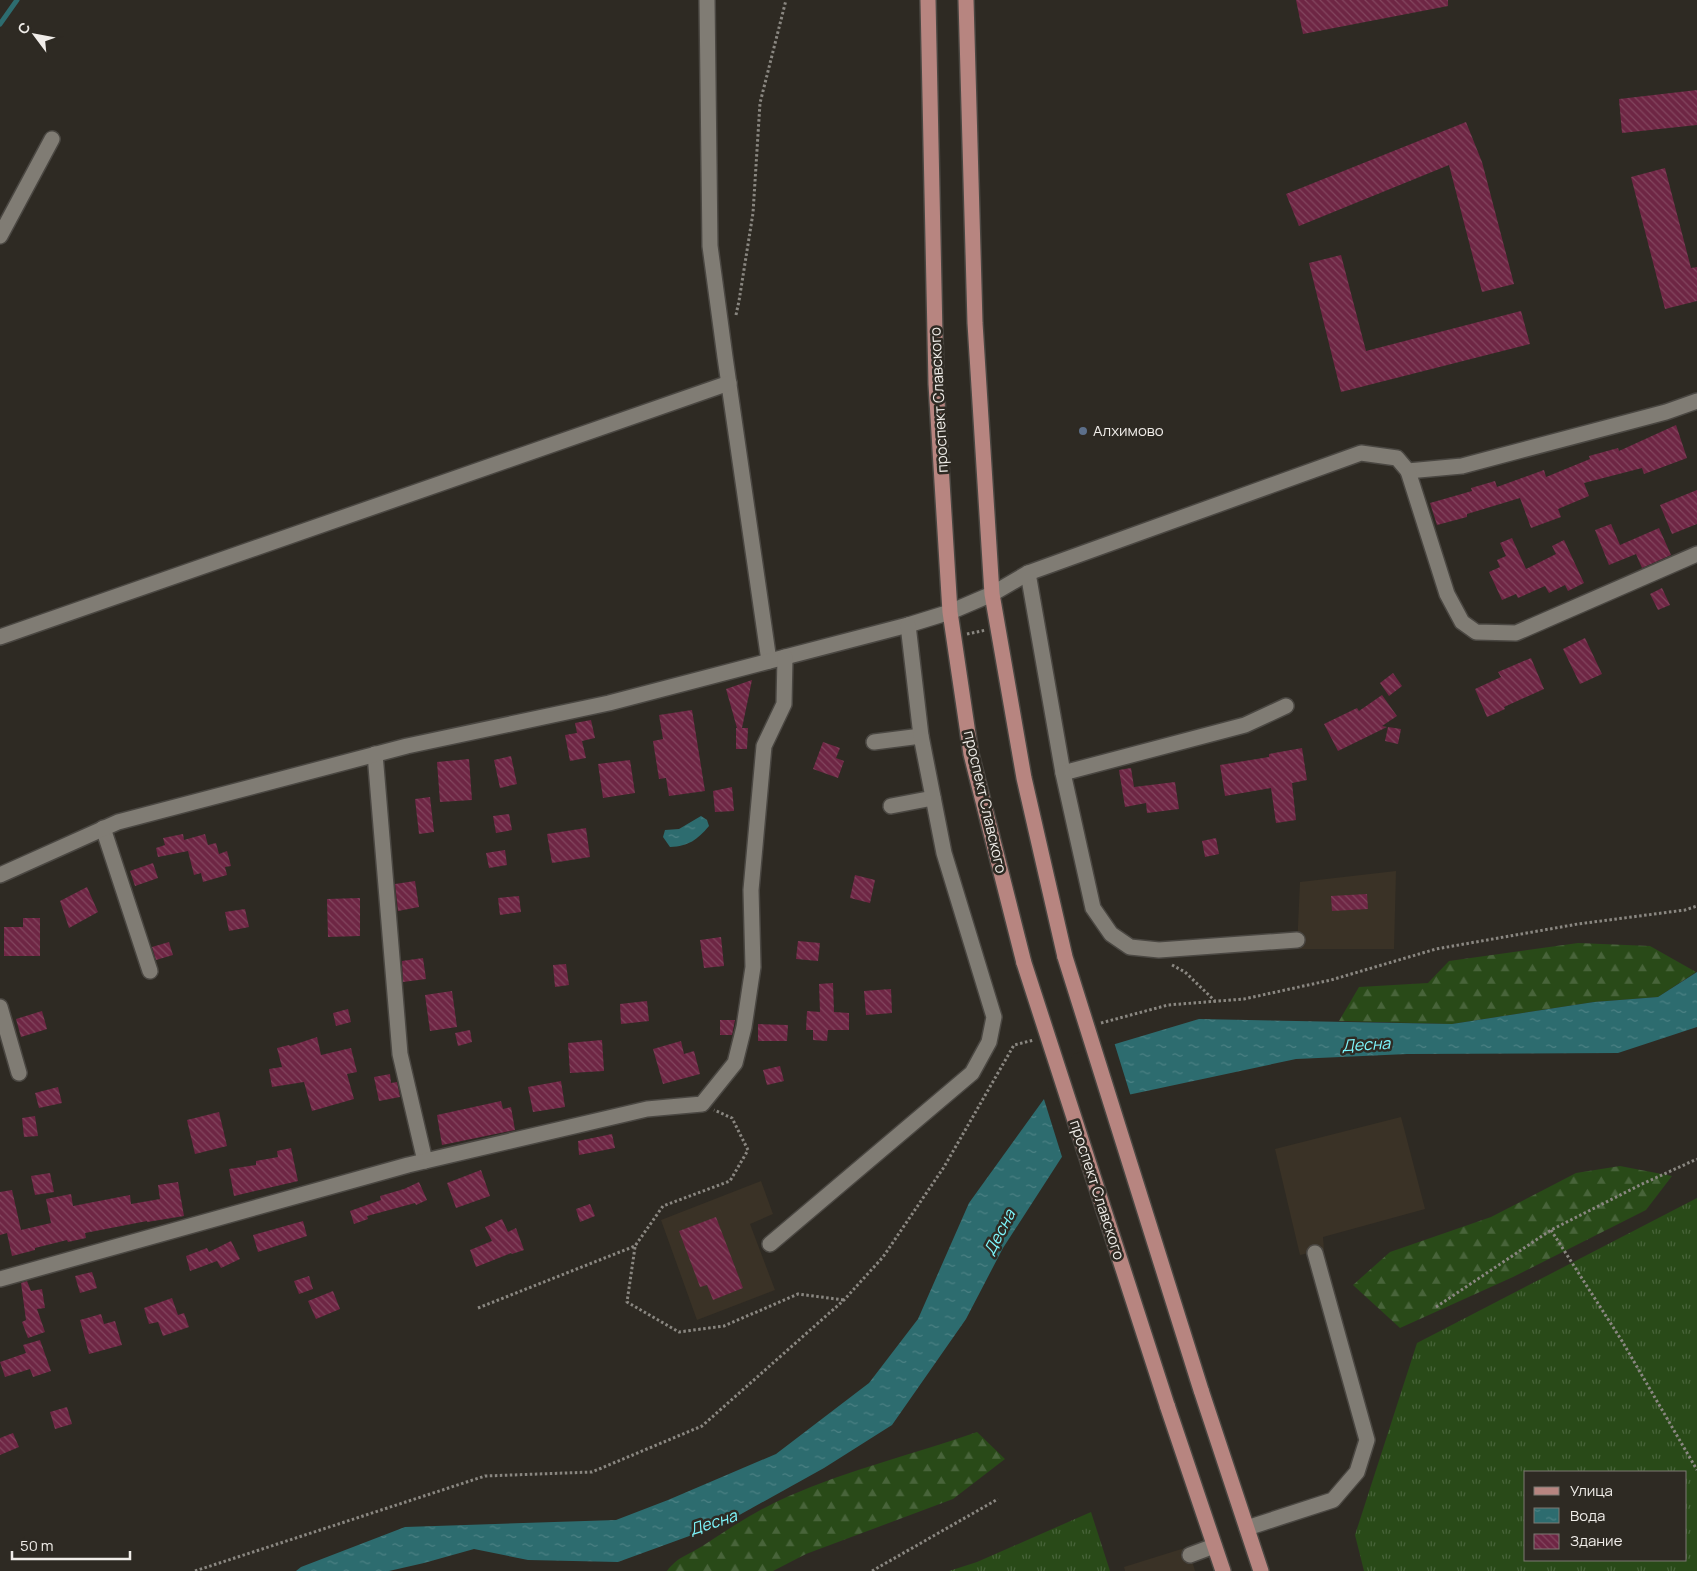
<svg xmlns="http://www.w3.org/2000/svg" width="1697" height="1571" viewBox="0 0 1697 1571" font-family="Manrope,sans-serif">
<style>
.built{fill:#3a3226}
.grass{fill:url(#grass-tufts);fill-rule:evenodd}
.forest{fill:url(#forest-firs)}
.water{fill:url(#water-ripples)}
.pier{fill:#2e2a23}
.lines{fill:none;stroke-linecap:round;stroke-linejoin:round}
.stream{stroke:#2d6c6f;stroke-width:5}
.building{fill:url(#building-back-hatch)}
.minor-casing{stroke:#4a4742;stroke-width:18}
.major-casing{stroke:#4a4742;stroke-width:18}
.path{stroke:#8a8781;stroke-width:3;stroke-dasharray:2.5 2.5;stroke-linecap:butt}
.minor{stroke:#807c74;stroke-width:15}
.major{stroke:#b78580;stroke-width:15}
.major-bridge-casing{stroke:#4a4742;stroke-width:18;stroke-linecap:butt}
.major-bridge{stroke:#b78580;stroke-width:15}
.service-dot{fill:#5c6f8a;stroke:#2e2a23;stroke-width:2}
.labels{text-anchor:middle;stroke-width:5;stroke-linejoin:round;paint-order:stroke}
.street-label{font-size:15px;fill:#f0ede9;stroke:#2e2a23}
.poi-label{font-size:15px;fill:#f0ede9;stroke:#2e2a23;text-anchor:start}
.water-label{font-size:16px;font-style:italic;fill:#7ef7fd;stroke:#2e2a23}
</style>
<defs>
<pattern id="grass-tufts" width="24" height="20" patternUnits="userSpaceOnUse" patternTransform="scale(1.25)"><rect width="24" height="20" fill="#294a18"/><path d="M3 7l-1-3M5 7V3M7 7l1-3M15 17l-1-3M17 17v-4M19 17l1-3" fill="none" stroke="#48643a"/></pattern>
<pattern id="forest-firs" width="22" height="20" patternUnits="userSpaceOnUse" patternTransform="scale(1.25)"><rect width="22" height="20" fill="#294a18"/><path d="M5 1l3.5 6h-7zM16 11l3.5 6h-7z" fill="#48643a"/></pattern>
<pattern id="water-ripples" width="26" height="14" patternUnits="userSpaceOnUse" patternTransform="scale(1.25)"><rect width="26" height="14" fill="#2d6c6f"/><path d="M2 4q2-2 4 0t4 0M15 11q2-2 4 0t4 0" fill="none" stroke="#4c8184"/></pattern>
<pattern id="building-back-hatch" width="6" height="6" patternUnits="userSpaceOnUse" patternTransform="scale(1.25)"><rect width="6" height="6" fill="#6e2644"/><path d="M-1 5l2 2M0 0l6 6M5-1l2 2" fill="none" stroke="#83465f"/></pattern>
</defs>
<rect width="100%" height="100%" fill="#2e2a23"/>
<g class="built">
<polygon points="1396,871 1394,949 1297,949 1300,882"/>
<polygon points="1401,1117 1425,1209 1323,1237 1324,1250 1300,1255 1275,1149"/>
<polygon points="761,1181 773,1214 750,1224 775,1290 697,1320 661,1220"/>
<polygon points="1188,1547 1195,1571 1125,1571 1124,1567"/>
</g>
<g class="grass">
<path d="M1697,1198V1571H1364L1355,1535L1417,1343ZM1686,1472V1560H1526V1472Z"/>
<polygon points="1091,1512 1110,1571 949,1571 977,1562"/>
</g>
<g class="forest">
<polygon points="1578,943 1650,946 1696,972 1658,997 1594,1002 1452,1024 1339,1021 1359,987 1428,983 1449,961"/>
<polygon points="1620,1166 1672,1176 1646,1210 1513,1277 1400,1328 1353,1285 1390,1252 1491,1217 1576,1173"/>
<path d="M977,1432L1005,1459L953,1499L806,1554L773,1571H667C678,1556 689,1555 704,1545C731,1527 759,1509 789,1496C850,1469 915,1454 977,1432Z"/>
</g>
<g class="water">
<path d="M701,816L707,820L709,826C697,840 689,846 670,847L663,837L665,830L679,829Z"/>
<polygon points="1697,972 1697,1027 1618,1053 1407,1054 1296,1059 1123,1096 1067,1149 1003,1248 966,1319 892,1425 824,1468 725,1523 618,1562 528,1560 474,1549 424,1563 389,1571 296,1571 301,1567 405,1527 616,1520 668,1500 776,1454 869,1383 918,1319 969,1203 1075,1056 1199,1019 1452,1024 1594,1002 1658,997"/>
</g>
<polygon class="pier" points="1114,1042 1131,1097 1124,1098 1069,1150 1063,1160 1043,1096 1074,1054"/>
<g class="lines">
<polyline class="stream" points="0,24 17,0"/>
</g>
<g class="building">
<polygon points="1296,0 1448,0 1448,6 1303,34"/>
<polygon points="1697,90 1697,125 1622,133 1619,99"/>
<polygon points="1466,122 1482,162 1514,284 1482,292 1449,165 1299,226 1286,194"/>
<polygon points="1665,168 1691,268 1697,267 1697,301 1665,309 1631,177"/>
<polygon points="1341,255 1366,351 1521,311 1530,344 1341,392 1309,263"/>
<polygon points="1676,425 1687,458 1644,474 1642,468 1584,483 1589,496 1558,509 1561,517 1531,528 1520,498 1467,514 1467,517 1437,525 1430,503 1472,491 1471,488 1495,481 1497,487 1544,470 1546,477 1590,459 1589,456 1618,448 1619,451"/>
<polygon points="1697,490 1697,524 1672,534 1660,505"/>
<polygon points="1611,524 1620,545 1659,528 1671,555 1642,568 1636,554 1609,565 1595,530"/>
<polygon points="1512,538 1526,569 1556,554 1552,546 1564,540 1584,583 1568,591 1565,585 1549,593 1545,586 1518,598 1516,594 1502,600 1489,572 1500,567 1497,560 1506,556 1500,543"/>
<polygon points="1662,588 1670,605 1658,610 1650,594"/>
<polygon points="1585,638 1602,674 1580,684 1563,649"/>
<polygon points="1531,658 1544,689 1504,707 1505,709 1487,717 1475,689 1501,677 1498,672"/>
<polygon points="1393,673 1402,686 1389,696 1380,683"/>
<polygon points="752,680 742,728 748,728 747,749 736,749 736,728 737,728 726,689"/>
<polygon points="1382,695 1397,716 1382,726 1387,727 1338,751 1324,724 1357,708 1359,711"/>
<polygon points="692,710 705,791 669,796 666,778 659,779 653,741 663,739 659,715"/>
<polygon points="591,720 595,738 582,741 586,758 570,761 565,735 577,733 575,723"/>
<polygon points="1388,727 1401,729 1398,744 1385,741"/>
<polygon points="823,742 840,748 836,758 844,761 838,778 813,769"/>
<polygon points="1302,748 1307,780 1292,783 1296,820 1276,823 1271,788 1225,796 1220,765 1269,757 1269,754"/>
<polygon points="511,756 517,784 500,788 494,760"/>
<polygon points="469,759 472,800 440,802 437,762"/>
<polygon points="630,760 635,793 603,798 598,764"/>
<polygon points="1131,768 1134,787 1175,782 1179,809 1147,813 1146,803 1125,807 1119,770"/>
<polygon points="732,787 734,811 715,812 713,791"/>
<polygon points="430,797 434,832 419,834 415,799"/>
<polygon points="509,814 512,830 496,833 493,816"/>
<polygon points="586,828 590,857 552,863 547,834"/>
<polygon points="183,834 184,840 205,834 208,845 216,843 219,854 227,851 231,866 225,867 227,875 203,882 201,873 194,875 188,851 158,857 156,848 165,845 163,838"/>
<polygon points="1216,838 1219,854 1205,857 1202,841"/>
<polygon points="505,850 507,865 489,868 486,853"/>
<polygon points="153,863 158,878 135,886 130,871"/>
<polygon points="855,875 875,880 870,903 850,898"/>
<polygon points="415,881 419,907 398,911 395,884"/>
<polygon points="87,887 98,912 69,928 60,901"/>
<polygon points="1367,894 1368,909 1332,911 1331,896"/>
<polygon points="519,896 521,912 500,915 498,898"/>
<polygon points="360,898 360,936 328,937 327,899"/>
<polygon points="245,909 249,927 229,931 225,912"/>
<polygon points="23,918 40,918 40,956 4,956 4,927 23,927"/>
<polygon points="721,937 724,966 704,968 700,940"/>
<polygon points="798,941 820,943 818,961 796,959"/>
<polygon points="169,942 173,955 156,960 152,947"/>
<polygon points="423,958 426,979 403,982 402,961"/>
<polygon points="566,964 569,985 555,987 553,965"/>
<polygon points="833,983 834,1012 849,1013 849,1030 828,1030 827,1041 813,1040 813,1030 806,1030 807,1011 820,1012 819,984"/>
<polygon points="891,989 892,1013 866,1015 864,991"/>
<polygon points="452,991 457,1027 430,1031 425,995"/>
<polygon points="647,1001 649,1021 621,1024 620,1004"/>
<polygon points="348,1009 351,1022 336,1026 333,1013"/>
<polygon points="42,1011 47,1029 21,1037 16,1019"/>
<polygon points="720,1020 735,1020 732,1035 720,1035"/>
<polygon points="758,1024 788,1025 787,1041 758,1041"/>
<polygon points="470,1030 472,1042 458,1046 455,1033"/>
<polygon points="317,1037 321,1055 351,1048 357,1072 347,1074 354,1099 312,1111 304,1082 272,1087 269,1069 282,1067 277,1048 289,1045 290,1046"/>
<polygon points="602,1040 604,1071 570,1073 568,1043"/>
<polygon points="681,1041 684,1054 694,1051 700,1074 663,1084 653,1049"/>
<polygon points="780,1066 784,1081 767,1085 763,1070"/>
<polygon points="390,1074 391,1083 397,1082 400,1097 379,1101 374,1077"/>
<polygon points="561,1081 565,1107 533,1112 528,1087"/>
<polygon points="58,1087 62,1103 39,1108 35,1093"/>
<polygon points="501,1101 503,1109 511,1107 515,1130 442,1145 437,1115"/>
<polygon points="219,1112 227,1146 195,1154 187,1120"/>
<polygon points="35,1116 38,1136 24,1137 22,1118"/>
<polygon points="612,1134 615,1148 579,1155 578,1141"/>
<polygon points="291,1148 298,1181 234,1196 229,1169 256,1165 256,1161 278,1157 277,1151"/>
<polygon points="481,1170 490,1196 456,1208 447,1183"/>
<polygon points="50,1173 54,1192 35,1195 31,1176"/>
<polygon points="178,1182 184,1216 147,1222 147,1221 85,1233 86,1238 68,1242 67,1240 35,1248 35,1250 12,1256 7,1233 0,1235 0,1192 12,1190 21,1230 51,1223 46,1199 71,1194 73,1206 130,1195 131,1204 160,1199 158,1185"/>
<polygon points="419,1182 427,1200 416,1205 415,1203 367,1216 368,1219 354,1224 350,1211 381,1200 380,1196 404,1189"/>
<polygon points="590,1204 595,1216 580,1222 576,1209"/>
<polygon points="716,1217 743,1288 713,1300 707,1285 700,1287 679,1231"/>
<polygon points="502,1219 508,1232 516,1228 524,1250 512,1254 511,1253 476,1267 470,1250 492,1241 485,1227"/>
<polygon points="303,1221 307,1236 258,1252 253,1235"/>
<polygon points="231,1241 240,1259 221,1268 217,1261 190,1271 186,1256 207,1248 209,1252"/>
<polygon points="92,1272 97,1288 80,1293 75,1276"/>
<polygon points="309,1276 313,1289 299,1294 294,1281"/>
<polygon points="27,1281 31,1291 42,1289 45,1308 37,1309 45,1332 28,1338 22,1322 26,1320 21,1283"/>
<polygon points="333,1291 340,1309 316,1319 308,1301"/>
<polygon points="172,1298 178,1315 184,1313 189,1327 163,1336 158,1322 149,1324 144,1308"/>
<polygon points="101,1314 104,1324 115,1321 122,1345 89,1354 80,1320"/>
<polygon points="40,1340 51,1371 33,1377 30,1369 5,1377 0,1362 26,1353 23,1345"/>
<polygon points="67,1407 72,1424 55,1429 50,1412"/>
<polygon points="13,1433 19,1447 0,1455 0,1438"/>
</g>
<g class="lines">
<defs>
<g id="minor">
<polyline points="707,0 710,246 725,357 769,661"/>
<polyline points="0,236 52,139"/>
<polyline points="1408,471 1462,466 1666,412 1697,401"/>
<polyline points="1028,573 1063,773 1245,725 1286,706"/>
<polyline points="0,637 729,383"/>
<polyline points="874,742 921,736"/>
<polyline points="375,754 400,1054 425,1161"/>
<polyline points="1063,773 1093,908 1111,934 1130,947 1159,950 1297,940"/>
<polyline points="891,806 933,798"/>
<polyline points="103,828 150,971"/>
<polyline points="0,875 118,822 407,746 609,703 908,625 950,612 992,594 1028,573 1361,453 1397,458 1408,471 1447,594 1462,622 1476,632 1516,633 1697,554"/>
<polyline points="0,1007 19,1073"/>
<polyline points="770,1244 972,1073 989,1042 994,1017 944,853 921,736 908,625"/>
<polyline points="0,1279 408,1165 647,1109 702,1104 735,1063 744,1027 753,967 751,890 764,746 784,704 785,657"/>
<polyline points="1247,1528 1333,1500 1357,1472 1367,1440 1315,1253"/>
<polyline points="1190,1555 1214,1546"/>
</g>
<g id="major">
<polyline points="928,0 936,384 950,612 971,754 1024,963"/>
<polyline points="966,0 975,323 992,594 1024,778 1065,957"/>
<polyline points="1201,1390 1261,1571"/>
<polyline points="1167,1405 1223,1571"/>
</g>
</defs>
<use href="#minor" class="minor-casing"/>
<use href="#major" class="major-casing"/>
<g class="path">
<polyline points="736,315 739,301 753,213 760,103 786,0"/>
<polyline points="967,634 986,630"/>
<polyline points="1172,965 1185,972 1215,1001"/>
<polyline points="1101,1023 1168,1005 1244,999 1331,980 1436,949 1578,924 1685,910 1697,906"/>
<polyline points="1551,1230 1622,1341 1697,1470"/>
<polyline points="635,1247 627,1302 679,1332 724,1326 798,1294 844,1300"/>
<polyline points="1436,1307 1551,1230 1640,1185 1697,1159"/>
<polyline points="478,1308 635,1246 663,1206 730,1181 748,1150 732,1118 714,1110"/>
<polyline points="195,1571 485,1476 592,1472 702,1426 844,1300 883,1257 944,1167 1014,1045 1034,1040"/>
<polyline points="872,1571 998,1499"/>
</g>
<use href="#minor" class="minor"/>
<use href="#major" class="major"/>
<defs>
<g id="major-bridge">
<polyline points="1065,957 1201,1390"/>
<polyline points="1024,963 1167,1405"/>
</g>
</defs>
<use href="#major-bridge" class="major-bridge-casing"/>
<use href="#major-bridge" class="major-bridge"/>
</g>
<circle class="service-dot" cx="1083" cy="431" r="5"/>
<g class="labels">
<g class="street-label">
<text transform="translate(939 400) rotate(-93)" y="5">проспект Славского</text>
<text transform="translate(985 802) rotate(77)" y="5">проспект Славского</text>
<text transform="translate(1097 1190) rotate(72)" y="5">проспект Славского</text>
</g>
<g class="poi-label">
<text x="1093" y="436">Алхимово</text>
</g>
<g class="water-label">
<text transform="translate(1366 1044) rotate(-3)" y="6">Десна</text>
<text transform="translate(999 1232) rotate(-62)" y="6">Десна</text>
<text transform="translate(713 1522) rotate(-18)" y="6">Десна</text>
</g>
</g>
<rect x="1524" y="1471" width="162" height="90" fill="#2e2a23" stroke="#7c7872"/>
<rect x="1534" y="1487" width="25" height="8" fill="#b78580" stroke="#7c7872"/>
<text x="1570" y="1496" font-size="15" fill="#f0ede9">Улица</text>
<rect x="1534" y="1508" width="25" height="15" fill="url(#water-ripples)" stroke="#7c7872"/>
<text x="1570" y="1521" font-size="15" fill="#f0ede9">Вода</text>
<rect x="1534" y="1534" width="25" height="15" fill="url(#building-back-hatch)" stroke="#7c7872"/>
<text x="1570" y="1546" font-size="15" fill="#f0ede9">Здание</text>
<g transform="translate(35 35) rotate(302)" stroke="#2e2a23" stroke-width="4" paint-order="stroke">
<path d="M0-4L9 19L0 12L-9 19Z" fill="#f0ede9"/>
<text y="-8" font-size="14" font-weight="bold" text-anchor="middle" fill="#f0ede9">С</text>
</g>
<path d="M12 1551v8h118v-8" fill="none" stroke="#f0ede9" stroke-width="2.5"/>
<text x="20" y="1551" font-size="15" fill="#f0ede9" stroke="#2e2a23" stroke-width="4" paint-order="stroke">50 m</text>
</svg>
